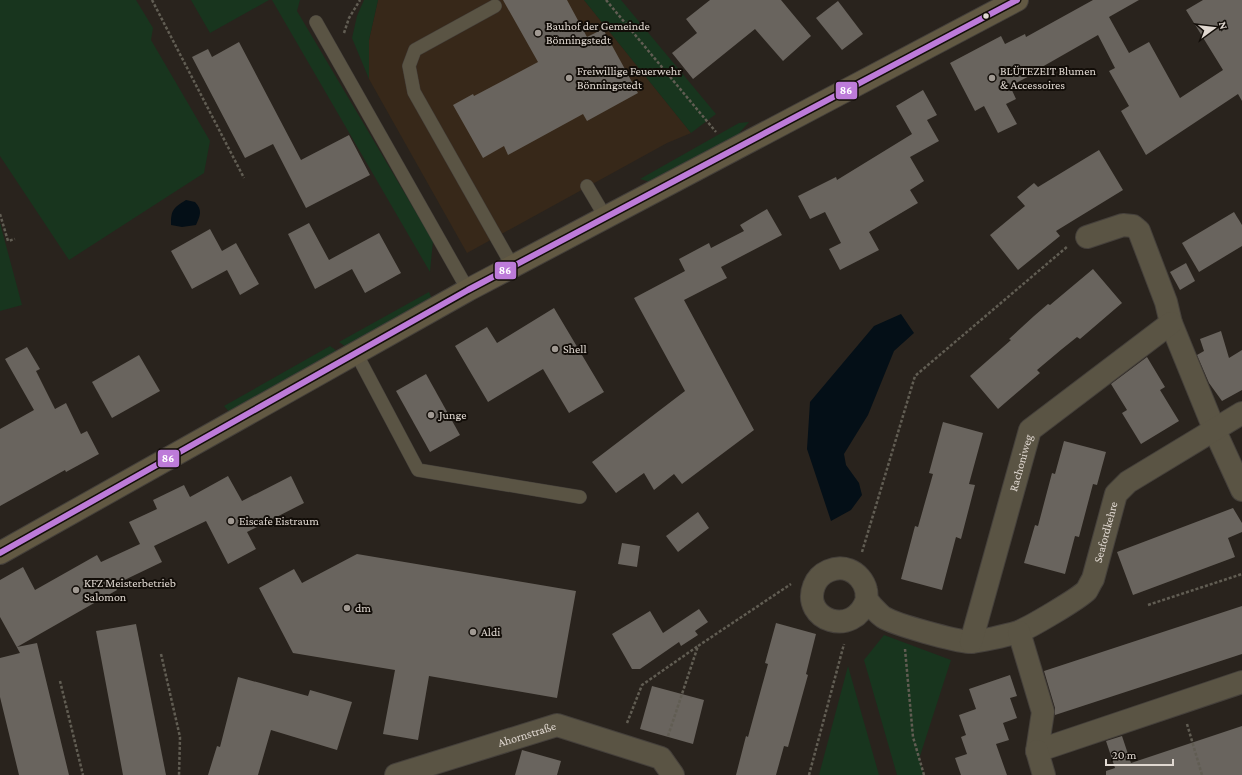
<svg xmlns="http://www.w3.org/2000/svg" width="1242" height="775" viewBox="0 0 1242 775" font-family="'Crimson Pro',serif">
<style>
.built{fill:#372819}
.green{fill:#18351e}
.water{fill:#040f17}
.building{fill:#69645e}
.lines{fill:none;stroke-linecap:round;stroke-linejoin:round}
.lane-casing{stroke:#45403b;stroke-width:14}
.street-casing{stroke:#45403b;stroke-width:24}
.primary-casing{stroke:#45403b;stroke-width:24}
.path{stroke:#615d53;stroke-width:2.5;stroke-dasharray:3 2;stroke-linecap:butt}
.lane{stroke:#5a5444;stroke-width:13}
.street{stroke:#5a5444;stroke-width:22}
.primary{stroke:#625943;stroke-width:22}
.bus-1-casing{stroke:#120d08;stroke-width:9}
.bus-1{stroke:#bd7bd9;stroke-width:6}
.bus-dot{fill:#e0d8d1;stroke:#120d08;stroke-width:1.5}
.poi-dot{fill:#a09992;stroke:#120d08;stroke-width:1.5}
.labels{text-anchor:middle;stroke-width:4;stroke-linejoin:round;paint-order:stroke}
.poi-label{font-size:12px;fill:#e0d8d1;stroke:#120d08;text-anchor:start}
.street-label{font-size:12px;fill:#e0d8d1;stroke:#120d08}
.line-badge{stroke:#120d08;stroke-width:1.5}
.badge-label{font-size:11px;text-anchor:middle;font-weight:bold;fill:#fff}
</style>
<rect width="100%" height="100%" fill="#29231d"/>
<polygon class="built" points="378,0 584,0 691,133 667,143 467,253 369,79 369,40"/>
<g class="green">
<polygon points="0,0 136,0 153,28 151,40 210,141 204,173 69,260 0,156"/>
<polygon points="191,0 269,0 210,33"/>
<polygon points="272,0 300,0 297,11 433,241 430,272"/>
<polygon points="364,0 378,0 369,40 369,79 352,38 357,16"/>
<polygon points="584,0 621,0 716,114 691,133"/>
<polygon points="749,122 734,139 654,183 640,179 739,123"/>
<polygon points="0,223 22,305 0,311"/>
<polygon points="429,292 432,299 349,349 339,342"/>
<polygon points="330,346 337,351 337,354 231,414 224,406"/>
<polygon points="884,635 951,660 919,759 924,775 897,775 864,660"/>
<polygon points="848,666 879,775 819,775"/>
</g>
<g class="water">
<path d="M186,200L195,202C203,210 200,216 196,225L182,227L171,225C171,210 173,208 186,200Z"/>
<polygon points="901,314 914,333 894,351 868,415 844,454 846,465 859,483 862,495 851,510 831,521 807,449 810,402 874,326"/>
</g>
<g class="building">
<polygon points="503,0 567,0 587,37 603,29 638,93 587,121 583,114 508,155 504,146 483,158 453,105 473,94 474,96 538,62"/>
<polygon points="710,0 781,0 811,36 783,61 755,29 693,79 672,53 697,33 686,19"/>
<polygon points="1093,0 1139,0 1109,17 1129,53 1149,42 1180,98 1223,70 1186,10 1203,0 1242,0 1242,101 1238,94 1146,155 1121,111 1129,106 1109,71 1115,68 1098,35 1042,67 1043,69 1010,86 1016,99 1006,104 1017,124 998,133 984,106 975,111 950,63 1001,36 1005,44 1025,34 1026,37"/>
<polygon points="838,1 863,34 842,50 816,18"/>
<polygon points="239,42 301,160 349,135 370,175 306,208 273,144 245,158 192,57 208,49 212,57"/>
<polygon points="923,90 937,115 927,120 939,141 910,157 924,181 910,190 918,203 869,232 879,250 840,270 829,249 841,243 825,212 810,219 798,196 836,177 837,180 912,134 896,106"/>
<polygon points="1099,150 1123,190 1056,231 1060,236 1018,270 990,235 1025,206 1017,197 1034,183 1038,187"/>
<polygon points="767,209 782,235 721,267 727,278 684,300 754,430 682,484 674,474 654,490 644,473 616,493 592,462 685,391 634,298 685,271 679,259 709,243 711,248 744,231 740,225"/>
<polygon points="1234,212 1242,225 1242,246 1199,272 1182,243"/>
<polygon points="309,223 329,260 379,233 401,273 365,293 352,269 315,289 288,234"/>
<polygon points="210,229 222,251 236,243 259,284 240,295 227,270 192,289 171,251"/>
<polygon points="1186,263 1195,281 1180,290 1170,272"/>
<polygon points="1093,269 1122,303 1080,339 1077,337 1062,349 1037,370 1040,373 998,409 970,376 1011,340 1009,339 1034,316 1048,304 1050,305"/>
<polygon points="554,308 604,392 569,413 543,369 488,402 455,346 487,327 497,343"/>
<polygon points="1221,331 1229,358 1242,350 1242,390 1222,401 1209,383 1197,355 1204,351 1200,339"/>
<polygon points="27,347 40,369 36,371 55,409 66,403 81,434 87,431 99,454 66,472 65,470 0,506 0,429 34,410 5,359"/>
<polygon points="139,355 160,391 112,418 92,382"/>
<polygon points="1147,357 1165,387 1160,390 1179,421 1141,444 1122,413 1127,410 1111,384"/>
<polygon points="426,374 460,435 430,452 396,391"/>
<polygon points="943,422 983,433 969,484 975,485 961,539 956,537 942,590 901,579 915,526 918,527 933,474 929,473"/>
<polygon points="1064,441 1106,452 1097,485 1093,484 1079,537 1075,536 1065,574 1024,563 1035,525 1038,526 1052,473 1055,474"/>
<polygon points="228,476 242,501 291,476 304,503 247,532 256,549 228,564 206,521 154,546 162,562 114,585 117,590 17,647 37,643 69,775 19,775 0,697 0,658 20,653 0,617 0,580 23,567 35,590 97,555 101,562 140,544 129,522 157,509 153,500 184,485 190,497"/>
<polygon points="1233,508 1242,523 1242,532 1228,538 1235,557 1133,595 1117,552"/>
<polygon points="698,512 709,528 678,552 666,536"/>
<polygon points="622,543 640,546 637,567 618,564"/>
<polygon points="357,554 576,591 557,698 429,676 418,740 383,734 395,670 293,653 259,588 294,569 302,583"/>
<polygon points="1242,606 1242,654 1055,715 1055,708 1044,671"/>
<polygon points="699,609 708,622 695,631 698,635 681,646 679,642 640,669 632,669 612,634 650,611 663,633"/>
<polygon points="776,623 816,634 806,674 808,675 788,747 784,746 776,775 736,775 746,736 748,737 768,664 765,663"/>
<polygon points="136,624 141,649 166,775 123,775 96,631"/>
<polygon points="1010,675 1017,696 1010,698 1017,718 1003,723 1009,740 996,744 1007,775 961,775 955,758 967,754 961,737 966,735 959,715 976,709 969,689"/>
<polygon points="238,677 308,696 310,690 352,702 337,750 271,730 258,775 208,775 217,746 220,747"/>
<polygon points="652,686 704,700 693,744 640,729"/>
<polygon points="1242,726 1242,775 1106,775 1106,771 1115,768 1106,741 1122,736 1131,763"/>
<polygon points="522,750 561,761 557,775 515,775"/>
</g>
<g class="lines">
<defs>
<g id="lane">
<polyline points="495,6 415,50 409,66 414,92 513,267"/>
<polyline points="316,22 468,290"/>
<polyline points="587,186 606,218"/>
<polyline points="356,353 418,470 580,497"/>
</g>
<g id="street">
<polyline points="1087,237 1123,225 1133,226 1139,231 1166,302 1171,323 1215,431 1242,490"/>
<path id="s1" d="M867,599C854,639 801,620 814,586C819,572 836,565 849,570C857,573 864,581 866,590C867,593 866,597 867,599C869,604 879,614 883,617C896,625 955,641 970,642C979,642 1008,635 1018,632C1029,628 1080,598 1087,590C1089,586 1091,582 1093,579L1116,494L1128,482L1242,413"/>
<polyline points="1019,632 1043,712 1037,751 1242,682"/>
<path id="s2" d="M971,642L1030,430L1171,323"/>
<polyline points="1037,751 1044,775"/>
<path id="s3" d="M396,775L557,725L661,758L673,775"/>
</g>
<polyline id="primary" points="0,553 468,290 1017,0"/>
</defs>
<use href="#lane" class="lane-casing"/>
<use href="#street" class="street-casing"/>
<use href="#primary" class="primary-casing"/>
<g class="path">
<polyline points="152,0 244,178"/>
<polyline points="606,0 716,132"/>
<polyline points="344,33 349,18 360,0"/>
<polyline points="0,214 8,241 15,239"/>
<polyline points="862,552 915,376 1068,246"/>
<polyline points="1148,605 1242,574"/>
<polyline points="905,649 913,737 924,775"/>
<polyline points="161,654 180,737 179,775"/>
<polyline points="60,681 83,775"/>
<polyline points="627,723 642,685 698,646"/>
<polyline points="1187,724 1202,775"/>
<polyline points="668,736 698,646 791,584"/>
<polyline points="809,775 844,644"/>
</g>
<use href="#lane" class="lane"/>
<use href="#street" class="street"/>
<use href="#primary" class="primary"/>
<defs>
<polyline id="bus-1" points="0,553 468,290 1017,0"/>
</defs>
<use href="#bus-1" class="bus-1-casing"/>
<use href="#bus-1" class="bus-1"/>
</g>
<circle class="bus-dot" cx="986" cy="16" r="3.5"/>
<g class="poi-dot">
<circle cx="538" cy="33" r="4"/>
<circle cx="569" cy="78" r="4"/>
<circle cx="992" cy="78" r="4"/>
<circle cx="555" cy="349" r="4"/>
<circle cx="431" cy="415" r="4"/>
<circle cx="231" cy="521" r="4"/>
<circle cx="76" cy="590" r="4"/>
<circle cx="347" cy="608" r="4"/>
<circle cx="473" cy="632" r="4"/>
</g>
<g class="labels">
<g class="poi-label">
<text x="546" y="30">Bauhof der Gemeinde<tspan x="546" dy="14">Bönningstedt</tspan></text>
<text x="577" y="75">Freiwillige Feuerwehr<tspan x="577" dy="14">Bönningstedt</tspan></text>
<text x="1000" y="75">BLÜTEZEIT Blumen<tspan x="1000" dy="14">&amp; Accessoires</tspan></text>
<text x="563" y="353">Shell</text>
<text x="439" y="419">Junge</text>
<text x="239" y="525">Eiscafe Eistraum</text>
<text x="84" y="587">KFZ Meisterbetrieb<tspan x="84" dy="14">Salomon</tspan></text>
<text x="355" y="612">dm</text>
<text x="481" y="636">Aldi</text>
</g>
<g class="street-label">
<text dy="4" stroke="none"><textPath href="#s2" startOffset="186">Rachoniweg</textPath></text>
<text dy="4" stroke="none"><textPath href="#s1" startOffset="475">Seafordkehre</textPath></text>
<text dy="4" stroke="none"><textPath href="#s3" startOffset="137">Ahornstraße</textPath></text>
</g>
</g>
<g class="line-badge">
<rect x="835" y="81" width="23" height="19" rx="4" fill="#bd7bd9"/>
<rect x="494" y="261" width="23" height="19" rx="4" fill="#bd7bd9"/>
<rect x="157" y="449" width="23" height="19" rx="4" fill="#bd7bd9"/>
</g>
<g class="badge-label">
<text x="846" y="94">86</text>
<text x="505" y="274">86</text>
<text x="168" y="462">86</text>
</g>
<g transform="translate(1214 28) rotate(75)" stroke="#120d08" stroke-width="3" paint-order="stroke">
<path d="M0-3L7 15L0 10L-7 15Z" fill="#e0d8d1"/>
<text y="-6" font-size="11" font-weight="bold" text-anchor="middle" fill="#e0d8d1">N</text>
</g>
<path d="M1106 759v6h67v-6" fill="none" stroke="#e0d8d1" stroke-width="2"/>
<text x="1112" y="759" font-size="12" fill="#e0d8d1" stroke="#120d08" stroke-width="3" paint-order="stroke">20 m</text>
</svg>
